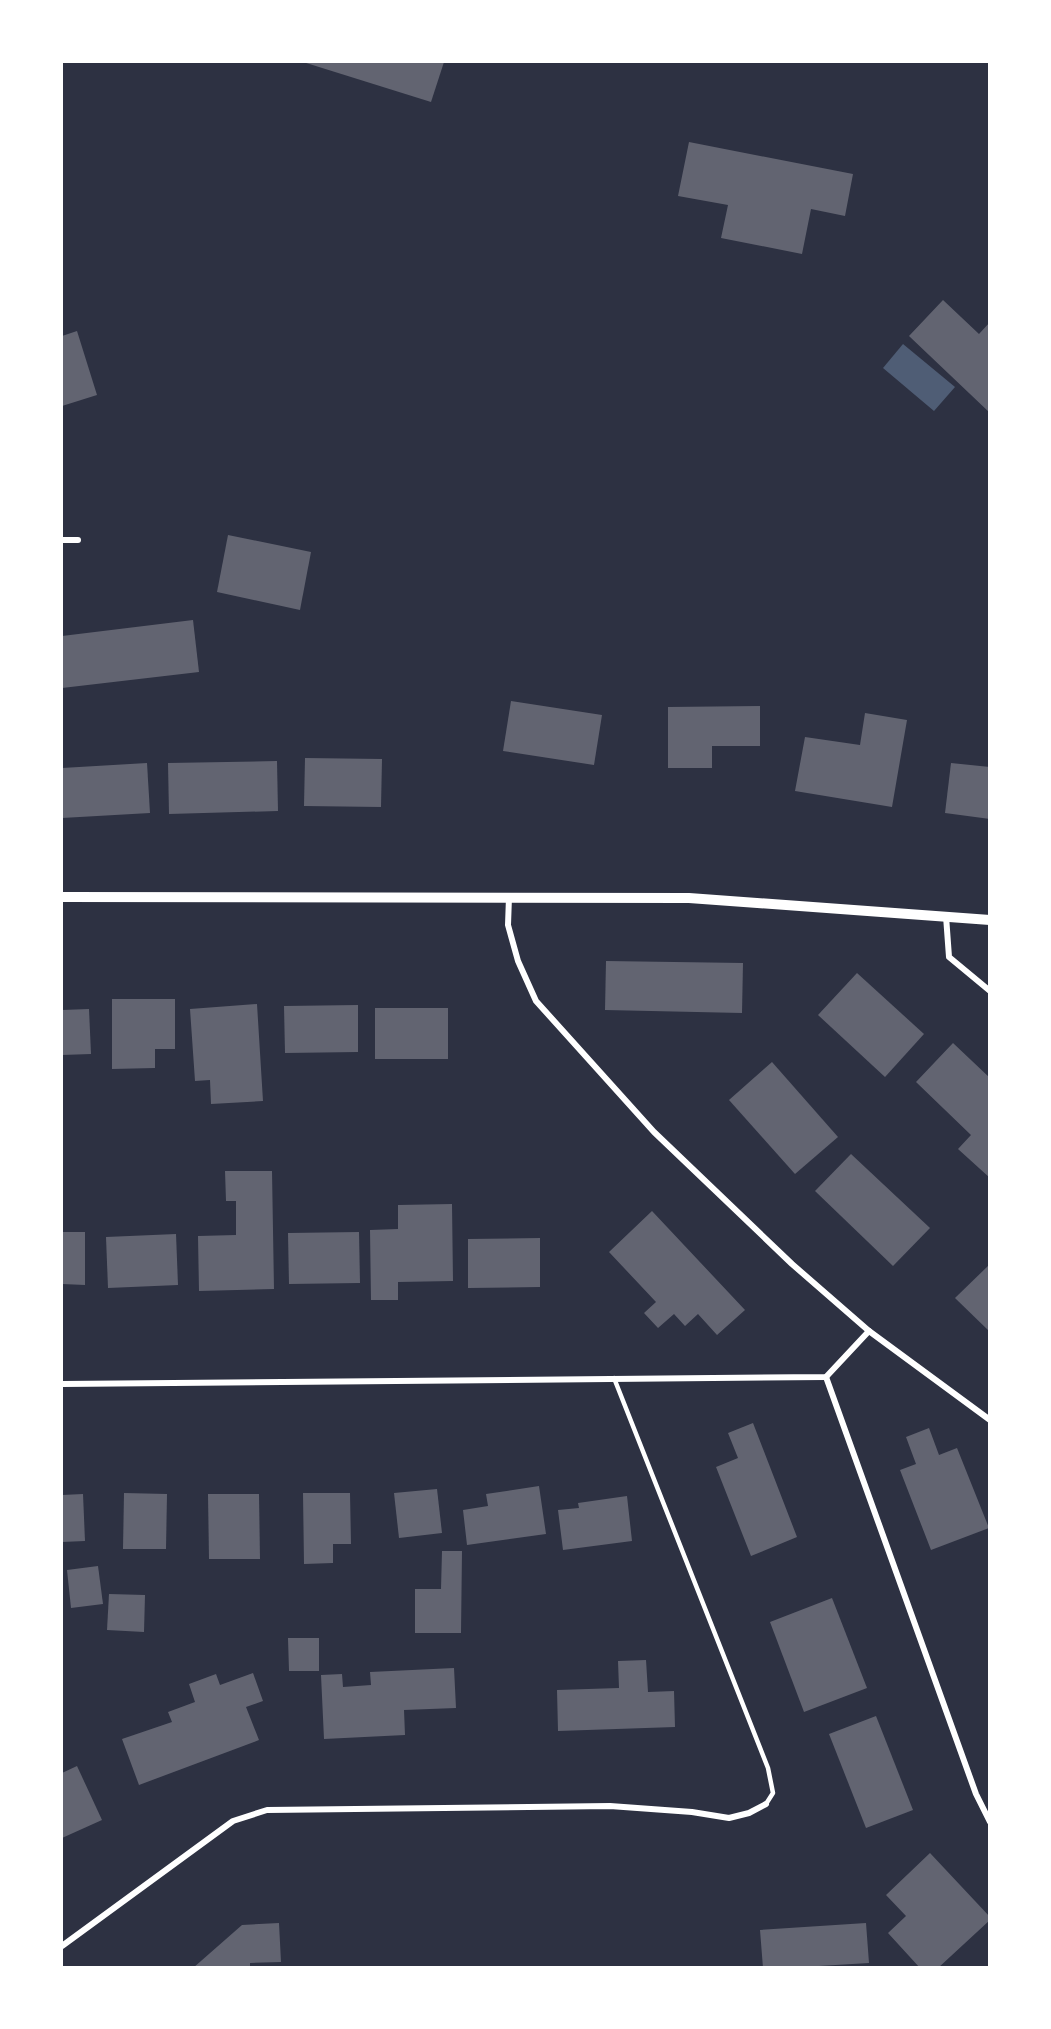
<svg xmlns="http://www.w3.org/2000/svg" width="1051" height="2029" viewBox="0 0 1051 2029" font-family="'Sofia Sans Condensed',sans-serif">
<style>
.water{fill:#4f5d75}
.building{fill:#626471}
.lines{fill:none;stroke-linecap:round;stroke-linejoin:round}
.service{stroke:#fff;stroke-width:4.5}
.minor{stroke:#fff;stroke-width:6}
.tertiary{stroke:#fff;stroke-width:10}
</style>
<rect width="100%" height="100%" fill="#2d3142"/>
<polygon class="water" points="903,344 955,387 934,411 883,368"/>
<g class="building">
<polygon points="303,62 444,62 431,102"/>
<polygon points="689,142 853,174 845,216 811,209 802,254 721,238 728,205 678,196"/>
<polygon points="943,300 979,334 990,322 990,413 909,336"/>
<polygon points="77,331 97,395 62,406 62,336"/>
<polygon points="228,535 311,552 300,610 217,592"/>
<polygon points="193,620 199,672 62,688 62,636"/>
<polygon points="511,701 602,715 594,765 503,751"/>
<polygon points="760,706 760,746 712,746 712,768 668,768 668,707"/>
<polygon points="865,713 907,720 892,807 795,791 805,737 860,745"/>
<polygon points="305,758 382,759 381,807 304,806"/>
<polygon points="277,761 278,811 169,814 168,763"/>
<polygon points="147,763 150,813 62,818 62,768"/>
<polygon points="951,763 990,767 990,819 945,813"/>
<polygon points="606,961 743,963 742,1013 605,1010"/>
<polygon points="857,973 924,1034 885,1077 818,1015"/>
<polygon points="112,999 175,999 175,1049 155,1049 155,1068 112,1069"/>
<polygon points="257,1004 263,1101 211,1104 210,1080 195,1081 190,1009"/>
<polygon points="358,1005 358,1052 285,1053 284,1006"/>
<rect x="375" y="1008" width="73" height="51"/>
<polygon points="89,1009 91,1054 62,1055 62,1010"/>
<polygon points="953,1043 990,1078 990,1178 958,1149 971,1135 916,1082"/>
<polygon points="772,1062 838,1137 795,1174 729,1100"/>
<polygon points="851,1154 930,1228 893,1266 815,1191"/>
<polygon points="225,1171 272,1171 274,1289 199,1291 198,1236 236,1235 236,1201 226,1201"/>
<polygon points="452,1204 453,1281 398,1282 398,1300 371,1300 370,1230 398,1229 398,1205"/>
<polygon points="652,1211 745,1310 717,1335 698,1314 685,1326 674,1314 658,1328 644,1313 656,1302 609,1252"/>
<polygon points="62,1232 85,1232 85,1285 62,1284"/>
<polygon points="359,1232 360,1283 289,1284 288,1233"/>
<polygon points="176,1234 178,1285 108,1288 106,1237"/>
<polygon points="540,1238 540,1287 468,1288 468,1239"/>
<polygon points="990,1264 990,1332 955,1298"/>
<polygon points="753,1423 797,1537 751,1556 716,1467 738,1458 728,1433"/>
<polygon points="929,1428 939,1455 957,1448 989,1528 931,1550 900,1470 916,1464 906,1437"/>
<polygon points="539,1486 546,1534 467,1545 463,1510 488,1506 486,1494"/>
<polygon points="437,1489 442,1533 399,1538 394,1493"/>
<polygon points="124,1493 167,1494 166,1549 123,1549"/>
<polygon points="303,1493 350,1493 351,1544 333,1544 333,1563 304,1564"/>
<polygon points="83,1494 85,1541 62,1542 62,1495"/>
<polygon points="208,1494 259,1494 260,1559 209,1559"/>
<polygon points="627,1496 632,1541 563,1550 558,1510 579,1508 578,1503"/>
<polygon points="442,1551 462,1551 461,1633 415,1633 415,1589 441,1589"/>
<polygon points="98,1566 103,1604 71,1608 67,1570"/>
<polygon points="109,1594 145,1595 144,1632 107,1630"/>
<polygon points="832,1598 867,1688 804,1712 770,1622"/>
<polygon points="288,1638 319,1638 319,1671 289,1671"/>
<polygon points="646,1660 648,1692 674,1691 675,1727 558,1731 557,1690 619,1688 618,1661"/>
<polygon points="454,1668 456,1708 404,1710 405,1735 324,1739 321,1675 342,1674 343,1687 371,1685 370,1672"/>
<polygon points="253,1673 263,1701 246,1707 259,1740 139,1785 122,1739 172,1722 168,1712 195,1702 189,1684 216,1674 220,1685"/>
<polygon points="876,1716 913,1810 866,1828 829,1734"/>
<polygon points="77,1766 102,1820 62,1838 62,1773"/>
<polygon points="930,1853 990,1917 990,1920 938,1968 920,1968 888,1933 906,1916 886,1895"/>
<polygon points="279,1923 281,1962 250,1963 250,1968 193,1968 242,1925"/>
<polygon points="866,1923 869,1963 819,1966 819,1968 763,1968 760,1930"/>
</g>
<g class="lines">
<polyline class="service" points="614,1378 768,1768 773,1793 766,1804"/>
<g class="minor">
<polyline points="62,540 78,540"/>
<polyline points="509,897 508,925 518,961 536,1001 654,1132 792,1264 869,1331 990,1420"/>
<polyline points="946,916 949,957 990,991"/>
<polyline points="826,1377 976,1794 990,1822"/>
<polyline points="62,1384 826,1377 869,1331"/>
<polyline points="62,1946 233,1821 267,1810 610,1806 692,1812 729,1818 749,1813 766,1804"/>
</g>
<polyline class="tertiary" points="62,897 689,898 990,920"/>
</g>
<rect width="1051" height="2029" fill="none" stroke="#ffffff" stroke-width="126"/>
</svg>
